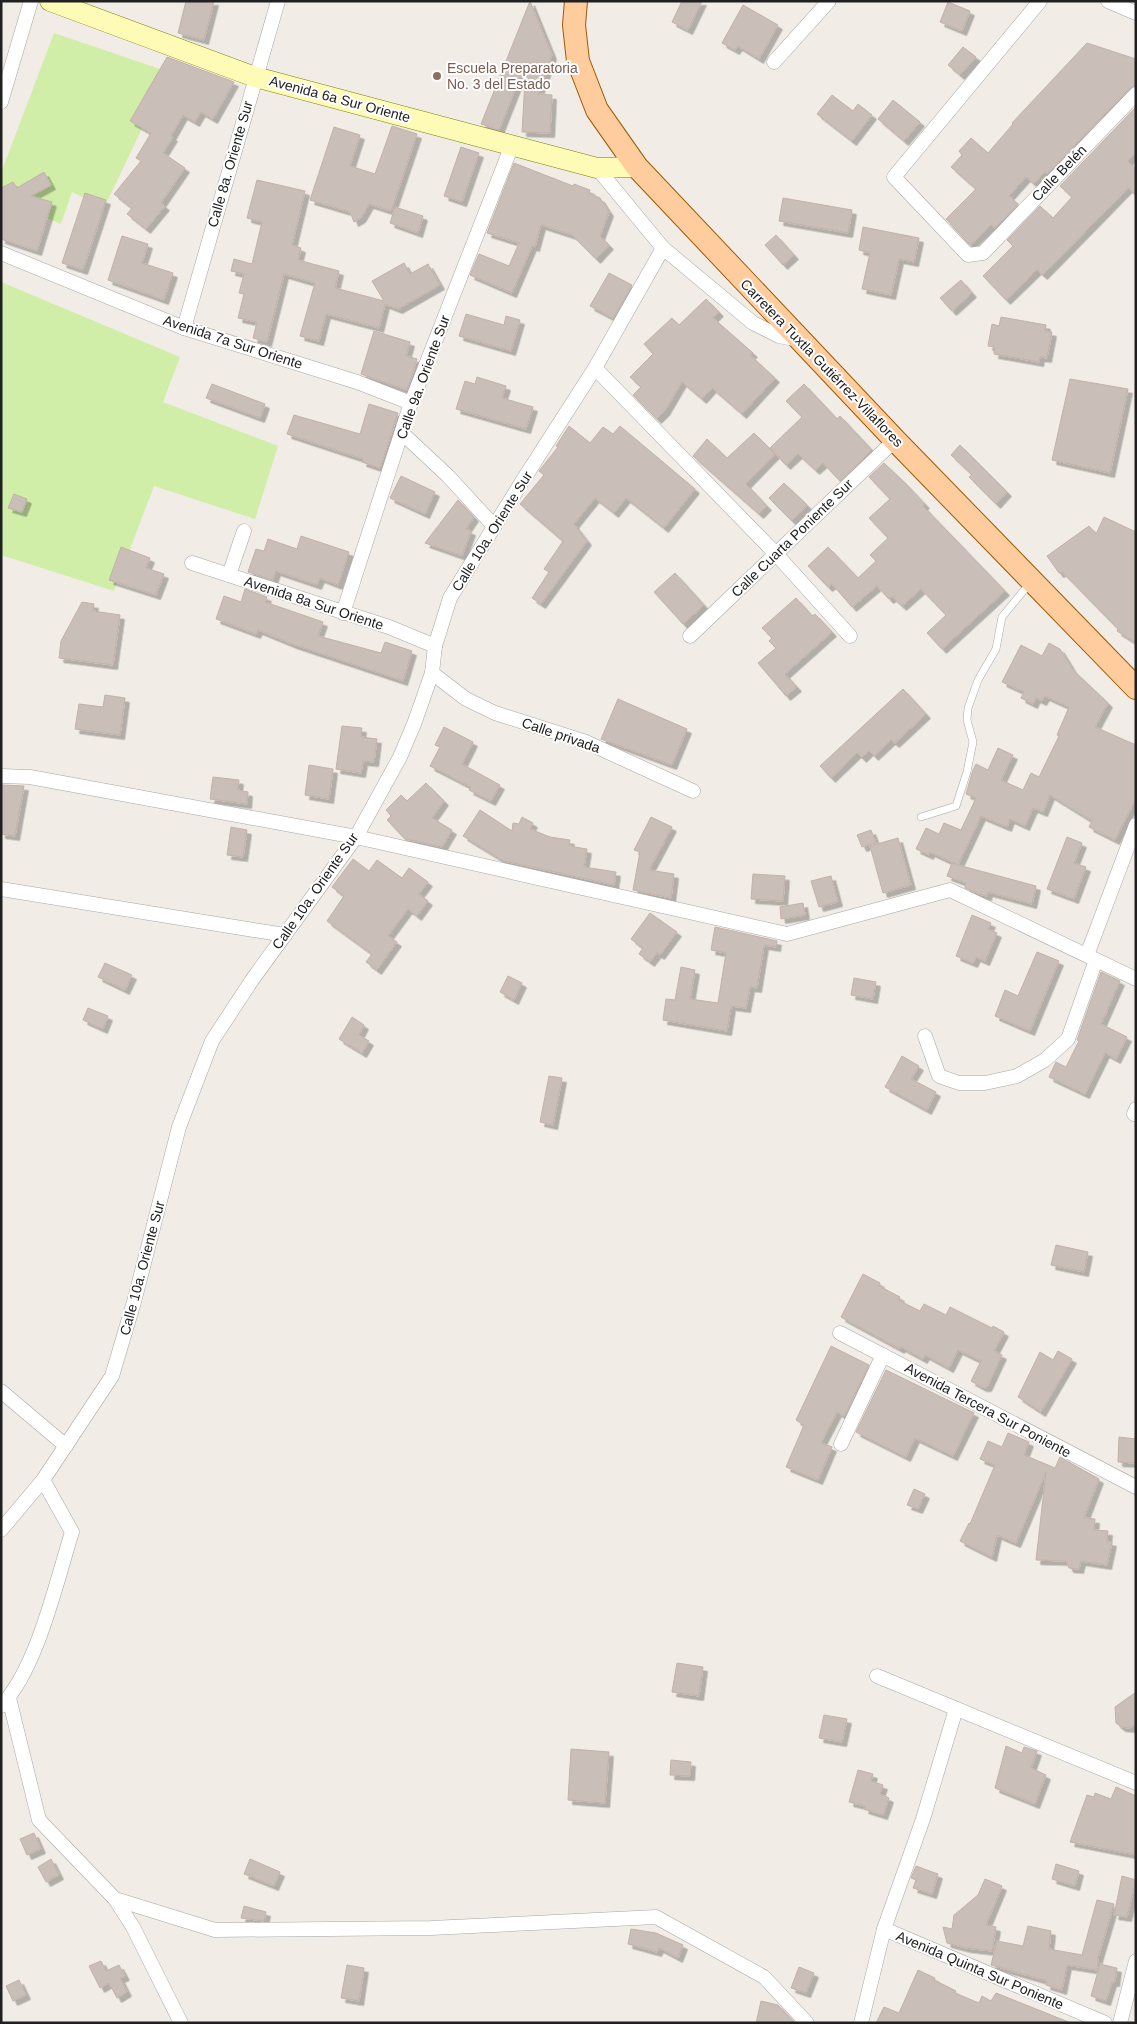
<svg xmlns="http://www.w3.org/2000/svg" width="1137" height="2024" viewBox="0 0 1137 2024" font-family="Helvetica,sans-serif">
<style>
.grass{fill:#d1eea8}
.building{fill:#c9beb8;stroke:#c4b1a7;filter:url(#shadow)}
.lines{fill:none;stroke-linecap:round;stroke-linejoin:round}
.lane-casing{stroke:#a7a7a7;stroke-width:8}
.street-casing{stroke:#a7a7a7;stroke-width:15}
.secondary-casing{stroke:#7b7e00;stroke-width:21}
.primary-casing{stroke:#9c5b00;stroke-width:24}
.lane{stroke:#fff;stroke-width:7}
.street{stroke:#fff;stroke-width:14}
.secondary{stroke:#fefbb7;stroke-width:20}
.primary{stroke:#ffcc9d;stroke-width:22}
.education-dot{fill:#8d6e63;stroke:#fff;stroke-width:2}
.labels{text-anchor:middle;stroke-width:4;stroke-linejoin:round;paint-order:stroke}
.education-label{font-size:14px;fill:#785e54;stroke:#fff;text-anchor:start}
.street-label{font-size:14px;fill:#202020;stroke:#fff}
</style>
<defs>
<filter id="shadow"><feDropShadow dx="4.5" dy="4.5" stdDeviation="0" flood-color="#0004"/></filter>
</defs>
<rect width="100%" height="100%" fill="#f1ece6"/>
<g class="grass">
<polygon points="54,33 169,72 104,208 72,192 61,224 23,209 1,234 1,173"/>
<polygon points="1,282 180,357 163,402 278,446 255,519 154,486 114,591 1,555"/>
</g>
<g class="building">
<polygon points="186,1 214,1 204,40 178,33"/>
<polygon points="530,1 552,55 538,94 552,95 550,133 522,132 526,62 499,130 481,124"/>
<polygon points="682,1 702,1 688,30 672,22"/>
<polygon points="948,2 970,11 962,31 940,22"/>
<polygon points="743,5 778,25 759,59 738,46 735,50 722,43"/>
<polygon points="1087,43 1136,59 1136,85 1130,88 1047,174 1045,171 1034,184 1026,177 1009,196 1018,204 995,228 991,225 970,245 946,219 976,189 951,167 962,155 959,151 971,138 988,153 1013,124 1012,123"/>
<polygon points="963,47 976,57 960,75 948,65"/>
<polygon points="167,57 234,82 213,119 201,112 195,122 183,115 171,136 173,137 163,153 185,168 161,203 165,206 146,229 127,214 132,208 114,194 141,161 136,158 151,133 130,121"/>
<polygon points="832,95 853,111 858,104 872,115 852,141 817,114"/>
<polygon points="893,100 920,122 904,141 878,119"/>
<polygon points="1136,107 1136,152 1128,161 1136,169 1136,195 1128,188 1043,275 1037,270 1006,300 983,276 1013,246 1007,240 1040,206 1053,218 1072,197 1060,186"/>
<polygon points="392,126 417,134 391,211 369,204 361,218 354,222 350,212 310,200 334,127 360,135 350,166 375,174"/>
<polygon points="461,147 479,153 462,202 444,196"/>
<polygon points="514,163 573,186 574,184 590,190 589,193 600,198 609,212 600,236 609,245 596,259 572,235 541,225 535,247 532,246 512,293 470,275 479,254 509,266 519,243 487,233"/>
<polygon points="44,172 51,185 31,196 52,202 37,251 1,239 1,188 13,182 17,188"/>
<polygon points="257,180 305,191 292,245 301,248 298,260 339,271 335,288 384,301 372,281 404,263 410,274 428,264 440,285 398,309 385,304 379,328 326,314 319,341 300,336 315,283 284,274 267,342 253,338 257,322 238,318 244,294 239,293 244,274 231,271 234,259 252,264 262,222 247,218"/>
<polygon points="85,193 106,200 83,270 62,263"/>
<polygon points="783,198 852,210 848,233 779,221"/>
<polygon points="395,207 423,216 418,233 390,223"/>
<polygon points="863,227 919,238 914,262 899,259 891,295 862,289 870,253 859,250"/>
<polygon points="776,235 794,255 783,265 765,245"/>
<polygon points="122,236 148,244 142,263 173,273 164,300 108,280"/>
<polygon points="609,273 632,285 613,318 590,306"/>
<polygon points="961,280 972,293 952,311 940,298"/>
<polygon points="706,299 719,312 713,318 753,353 750,355 775,378 742,414 712,388 702,399 682,382 665,411 657,419 633,395 641,387 630,377 653,354 644,344 672,318 679,325"/>
<polygon points="466,314 504,325 506,316 520,320 511,351 459,336"/>
<polygon points="1001,317 1046,325 1045,331 1052,332 1047,358 1040,357 1039,362 994,354 995,347 988,346 992,324 999,326"/>
<polygon points="374,331 410,342 406,356 417,359 407,390 361,374"/>
<polygon points="477,377 506,386 502,398 533,407 526,429 456,409 465,381 475,384"/>
<polygon points="1070,379 1128,389 1110,473 1052,460"/>
<polygon points="212,384 265,404 260,418 206,398"/>
<polygon points="804,384 837,419 840,416 872,450 840,481 823,463 815,470 798,454 786,465 770,448 802,417 786,401"/>
<polygon points="369,404 398,413 380,468 362,462 363,459 287,434 294,415 360,434"/>
<polygon points="569,426 590,443 603,427 613,434 620,426 695,489 664,528 626,498 614,513 595,498 574,524 587,541 541,604 532,598 549,572 544,569 563,541 520,504 544,475 539,471 558,447 556,446"/>
<polygon points="754,433 775,454 746,484 767,506 759,514 693,456 707,439 727,458"/>
<polygon points="960,445 1007,492 996,504 969,477 972,475 951,455"/>
<polygon points="884,463 906,484 925,504 923,506 1005,591 942,649 927,633 946,615 921,589 902,606 892,597 889,599 877,586 852,607 832,584 828,587 808,566 828,547 858,578 876,561 870,555 888,538 869,518 890,499 869,477"/>
<polygon points="401,476 435,492 425,514 390,498"/>
<polygon points="784,483 807,505 792,521 769,498"/>
<polygon points="14,494 27,499 22,512 8,508"/>
<polygon points="458,500 474,517 466,529 471,531 462,556 425,543"/>
<polygon points="1104,517 1136,532 1136,643 1117,631 1118,629 1062,572 1059,573 1047,556 1089,526 1096,534"/>
<polygon points="301,536 349,552 338,585 320,578 317,585 276,571 273,580 248,572 256,549 264,551 268,539 297,549"/>
<polygon points="121,547 150,558 146,568 164,574 156,595 109,580"/>
<polygon points="675,573 704,605 683,624 654,592"/>
<polygon points="245,589 267,597 265,602 323,622 318,636 381,653 385,642 412,651 403,681 292,644 258,630 256,634 216,619 224,596 241,602"/>
<polygon points="796,598 812,616 815,614 832,632 785,674 797,687 786,696 758,663 776,648 769,641 772,638 762,628"/>
<polygon points="82,602 94,604 93,611 120,615 113,665 59,658 61,641"/>
<polygon points="1049,643 1060,649 1073,670 1108,703 1095,727 1136,745 1136,798 1115,840 1089,827 1092,821 1050,795 1043,812 1033,808 1025,826 1010,819 1007,827 981,816 958,865 1036,886 1032,904 988,892 987,896 979,894 965,888 966,883 947,876 952,863 956,864 930,852 929,855 916,849 926,828 939,834 944,823 961,830 976,798 966,794 973,770 976,764 988,770 998,748 1013,755 1001,780 1023,790 1031,773 1039,777 1059,736 1057,735 1069,707 1045,696 1042,701 1036,698 1033,704 1021,698 1024,692 1002,682 1021,645 1042,656"/>
<polygon points="903,689 926,714 895,743 891,740 874,756 869,751 862,758 857,753 831,778 820,766"/>
<polygon points="105,695 125,698 120,735 75,729 79,704 103,707"/>
<polygon points="618,699 687,729 672,765 601,739"/>
<polygon points="342,726 362,728 361,737 377,739 374,762 363,761 361,773 336,769"/>
<polygon points="444,727 473,742 462,764 500,785 491,801 469,790 471,787 430,766 440,747 435,745"/>
<polygon points="309,765 333,769 329,799 305,795"/>
<polygon points="213,777 239,780 238,790 248,792 247,804 210,799"/>
<polygon points="426,783 444,801 432,818 452,830 442,847 405,839 387,820 391,816 386,810 401,795 407,801"/>
<polygon points="1,785 24,786 15,836 1,834"/>
<polygon points="480,810 512,831 513,823 519,824 522,817 533,823 530,829 550,837 570,840 569,846 587,849 584,867 616,872 614,885 504,861 463,836"/>
<polygon points="651,817 672,827 649,870 674,874 671,898 633,890 640,852 634,850"/>
<polygon points="231,827 247,830 243,857 227,855"/>
<polygon points="871,830 876,843 862,847 857,835"/>
<polygon points="1067,837 1082,843 1074,863 1086,867 1074,899 1047,889"/>
<polygon points="898,838 911,885 883,893 870,846"/>
<polygon points="353,859 369,871 377,860 402,878 409,868 428,882 419,894 428,901 417,916 408,909 388,936 397,942 377,970 366,962 372,954 327,921 344,896 332,887"/>
<polygon points="753,874 785,876 783,901 751,899"/>
<polygon points="831,876 838,902 819,907 811,881"/>
<polygon points="803,903 805,915 781,919 780,907"/>
<polygon points="650,913 677,932 660,955 657,953 650,962 639,954 643,948 631,939"/>
<polygon points="972,915 991,923 988,929 997,933 985,961 976,957 973,963 956,956"/>
<polygon points="715,927 777,941 776,947 764,945 757,988 750,987 746,1008 731,1006 727,1031 663,1020 666,999 675,1000 681,967 695,970 690,999 718,1003 726,953 711,950"/>
<polygon points="1037,952 1059,961 1030,1031 995,1016 1005,990 1018,996"/>
<polygon points="105,963 132,975 125,990 98,977"/>
<polygon points="1101,972 1120,981 1101,1024 1127,1037 1116,1059 1105,1053 1085,1094 1049,1077 1056,1062 1066,1067 1079,1041 1077,1040"/>
<polygon points="508,976 522,983 514,1000 500,992"/>
<polygon points="854,978 876,982 873,999 851,995"/>
<polygon points="88,1008 108,1016 103,1029 83,1020"/>
<polygon points="352,1017 364,1025 359,1035 369,1041 362,1053 339,1039"/>
<polygon points="902,1056 919,1066 911,1079 936,1092 927,1110 885,1087"/>
<polygon points="549,1076 562,1078 553,1125 540,1122"/>
<polygon points="1056,1245 1088,1252 1084,1272 1051,1265"/>
<polygon points="863,1274 880,1283 879,1286 900,1297 898,1300 920,1311 924,1304 946,1315 950,1307 992,1328 993,1326 1004,1332 994,1351 1002,1355 987,1387 982,1387 971,1381 981,1361 958,1350 949,1368 925,1355 923,1359 901,1347 900,1349 841,1317"/>
<polygon points="831,1346 869,1365 844,1416 837,1412 821,1443 832,1447 818,1480 786,1467 804,1425 796,1420"/>
<polygon points="1058,1351 1072,1359 1041,1412 1018,1397 1040,1352 1053,1360"/>
<polygon points="886,1370 974,1413 953,1456 915,1438 906,1457 856,1432"/>
<polygon points="1008,1433 1029,1442 1024,1455 1055,1468 1060,1457 1099,1479 1084,1518 1095,1519 1094,1530 1108,1531 1107,1541 1112,1542 1107,1565 1081,1561 1079,1569 1069,1568 1066,1561 1036,1560 1046,1472 1016,1543 997,1535 992,1557 960,1541 969,1523 970,1524 995,1465 980,1459 988,1441 1002,1447"/>
<polygon points="1119,1437 1136,1439 1136,1463 1118,1462"/>
<polygon points="914,1489 925,1494 918,1509 907,1505"/>
<polygon points="677,1663 703,1667 699,1696 672,1692"/>
<polygon points="1136,1692 1136,1724 1129,1728 1121,1727 1116,1723 1115,1707"/>
<polygon points="824,1715 847,1719 842,1742 819,1738"/>
<polygon points="1006,1746 1022,1753 1024,1747 1037,1751 1031,1768 1046,1775 1035,1804 995,1788"/>
<polygon points="571,1749 609,1752 605,1803 568,1800"/>
<polygon points="671,1760 691,1762 690,1776 670,1775"/>
<polygon points="858,1770 873,1774 871,1781 883,1785 880,1794 889,1798 883,1815 864,1809 865,1806 849,1802"/>
<polygon points="1116,1787 1136,1796 1136,1855 1070,1842 1087,1795 1094,1797 1095,1793 1111,1799"/>
<polygon points="34,1833 41,1849 27,1855 20,1839"/>
<polygon points="51,1859 59,1875 46,1882 38,1867"/>
<polygon points="250,1859 280,1872 274,1886 244,1874"/>
<polygon points="1056,1864 1079,1871 1075,1886 1052,1879"/>
<polygon points="916,1866 938,1874 932,1894 913,1888 916,1880 911,1878"/>
<polygon points="1122,1876 1136,1880 1127,1917 1114,1915"/>
<polygon points="985,1879 1002,1886 986,1925 996,1927 992,1951 966,1948 947,1943 943,1927 952,1929 954,1915 978,1895"/>
<polygon points="1097,1900 1114,1904 1098,1958 1097,1970 1067,1965 1062,1990 1046,1985 1047,1981 991,1965 997,1941 1023,1946 1028,1926 1051,1931 1049,1949 1082,1955"/>
<polygon points="244,1906 266,1912 264,1921 241,1918"/>
<polygon points="631,1929 656,1933 683,1945 678,1958 659,1948 657,1952 628,1944"/>
<polygon points="101,1961 106,1971 119,1965 125,1976 120,1978 127,1992 117,1998 109,1983 100,1988 89,1966"/>
<polygon points="1100,1964 1117,1968 1115,1982 1112,1982 1106,2001 1091,1996"/>
<polygon points="347,1965 364,1968 359,2001 341,1998"/>
<polygon points="799,1967 814,1973 806,1993 791,1988"/>
<polygon points="918,1970 935,1978 934,1980 956,1991 955,1993 979,2003 982,1996 991,2001 996,1993 1071,2023 876,2023 884,2007 899,2013"/>
<polygon points="19,1980 26,1995 13,2001 6,1986"/>
<polygon points="761,2001 778,2005 795,2023 756,2023"/>
</g>
<g class="lines">
<defs>
<polyline id="lane" points="921,817 956,806 967,772 973,742 967,720 968,708 978,680 996,649 1002,617 1030,583"/>
<g id="street">
<polyline points="1040,1 894,177 968,255 983,253 1136,94"/>
<polyline points="1108,1 1136,13"/>
<polyline points="774,62 829,1"/>
<polyline points="1,102 31,1"/>
<polyline points="597,168 663,248 753,323 779,336 800,340"/>
<polyline points="1,253 184,328 357,382 411,403"/>
<polyline points="184,328 278,1"/>
<polyline points="595,368 776,554 850,636"/>
<polyline points="402,433 448,476 494,526"/>
<polyline points="192,563 389,627 435,646"/>
<polyline points="229,575 244,531"/>
<polyline points="343,613 411,403 512,145"/>
<polyline points="690,636 895,440"/>
<polyline points="432,673 466,699 495,713 586,742 693,791"/>
<polyline points="1,776 30,777 356,837 787,934 950,890 1136,979"/>
<polyline points="1,889 285,935"/>
<polyline points="1087,955 1136,825"/>
<polyline points="925,1036 939,1076 959,1083 985,1083 1017,1076 1045,1060 1068,1039 1096,960"/>
<polyline points="1134,1114 1136,1109"/>
<polyline points="840,1333 1136,1487"/>
<polyline points="1,1391 66,1446"/>
<polyline points="841,1444 883,1355"/>
<polyline points="1,1530 43,1480 112,1376 134,1302 179,1127 212,1041 252,980 356,837 400,757 414,724 432,673 435,646 450,598 523,480 595,368 663,248"/>
<polyline points="877,1676 1136,1783"/>
<polyline points="9,1698 39,1820 115,1899 133,1927 181,2023"/>
<path d="M1,1706C37,1669 56,1583 72,1532L43,1480"/>
<polyline points="115,1899 215,1930 431,1928 656,1917 764,1977 807,2023"/>
<polyline points="884,1929 1105,2023"/>
<polyline points="861,2023 884,1929 923,1819 956,1709"/>
<polyline points="1120,2023 1136,1961"/>
</g>
<polyline id="secondary" points="50,1 255,77 597,168 637,167"/>
<polyline id="primary" points="576,1 574,25 578,61 597,110 637,167 895,440 1136,688"/>
</defs>
<use href="#lane" class="lane-casing"/>
<use href="#street" class="street-casing"/>
<use href="#secondary" class="secondary-casing"/>
<use href="#primary" class="primary-casing"/>
<use href="#lane" class="lane"/>
<use href="#street" class="street"/>
<use href="#secondary" class="secondary"/>
<use href="#primary" class="primary"/>
</g>
<circle class="education-dot" cx="437" cy="76" r="5"/>
<g class="labels">
<g class="education-label">
<text x="447" y="73">Escuela Preparatoria<tspan x="447" dy="16">No. 3 del Estado</tspan></text>
</g>
<g class="street-label">
<text transform="translate(340 99) rotate(15)" y="5">Avenida 6a Sur Oriente</text>
<text transform="translate(230 164) rotate(-74)" y="5">Calle 8a. Oriente Sur</text>
<text transform="translate(1059 173) rotate(-46)" y="5">Calle Belén</text>
<text transform="translate(233 342) rotate(18)" y="5">Avenida 7a Sur Oriente</text>
<text transform="translate(822 363) rotate(46)" y="5">Carretera Tuxtla Gutiérrez-Villaflores</text>
<text transform="translate(423 377) rotate(-70)" y="5">Calle 9a. Oriente Sur</text>
<text transform="translate(492 531) rotate(-58)" y="5">Calle 10a. Oriente Sur</text>
<text transform="translate(792 538) rotate(-44)" y="5">Calle Cuarta Poniente Sur</text>
<text transform="translate(314 603) rotate(18)" y="5">Avenida 8a Sur Oriente</text>
<text transform="translate(561 735) rotate(19)" y="5">Calle privada</text>
<text transform="translate(315 891) rotate(-55)" y="5">Calle 10a. Oriente Sur</text>
<text transform="translate(142 1268) rotate(-75)" y="5">Calle 10a. Oriente Sur</text>
<text transform="translate(988 1410) rotate(28)" y="5">Avenida Tercera Sur Poniente</text>
<text transform="translate(980 1970) rotate(23)" y="5">Avenida Quinta Sur Poniente</text>
</g>
</g>
<rect width="1137" height="2024" fill="none" stroke="#202020" stroke-width="5"/>
</svg>
